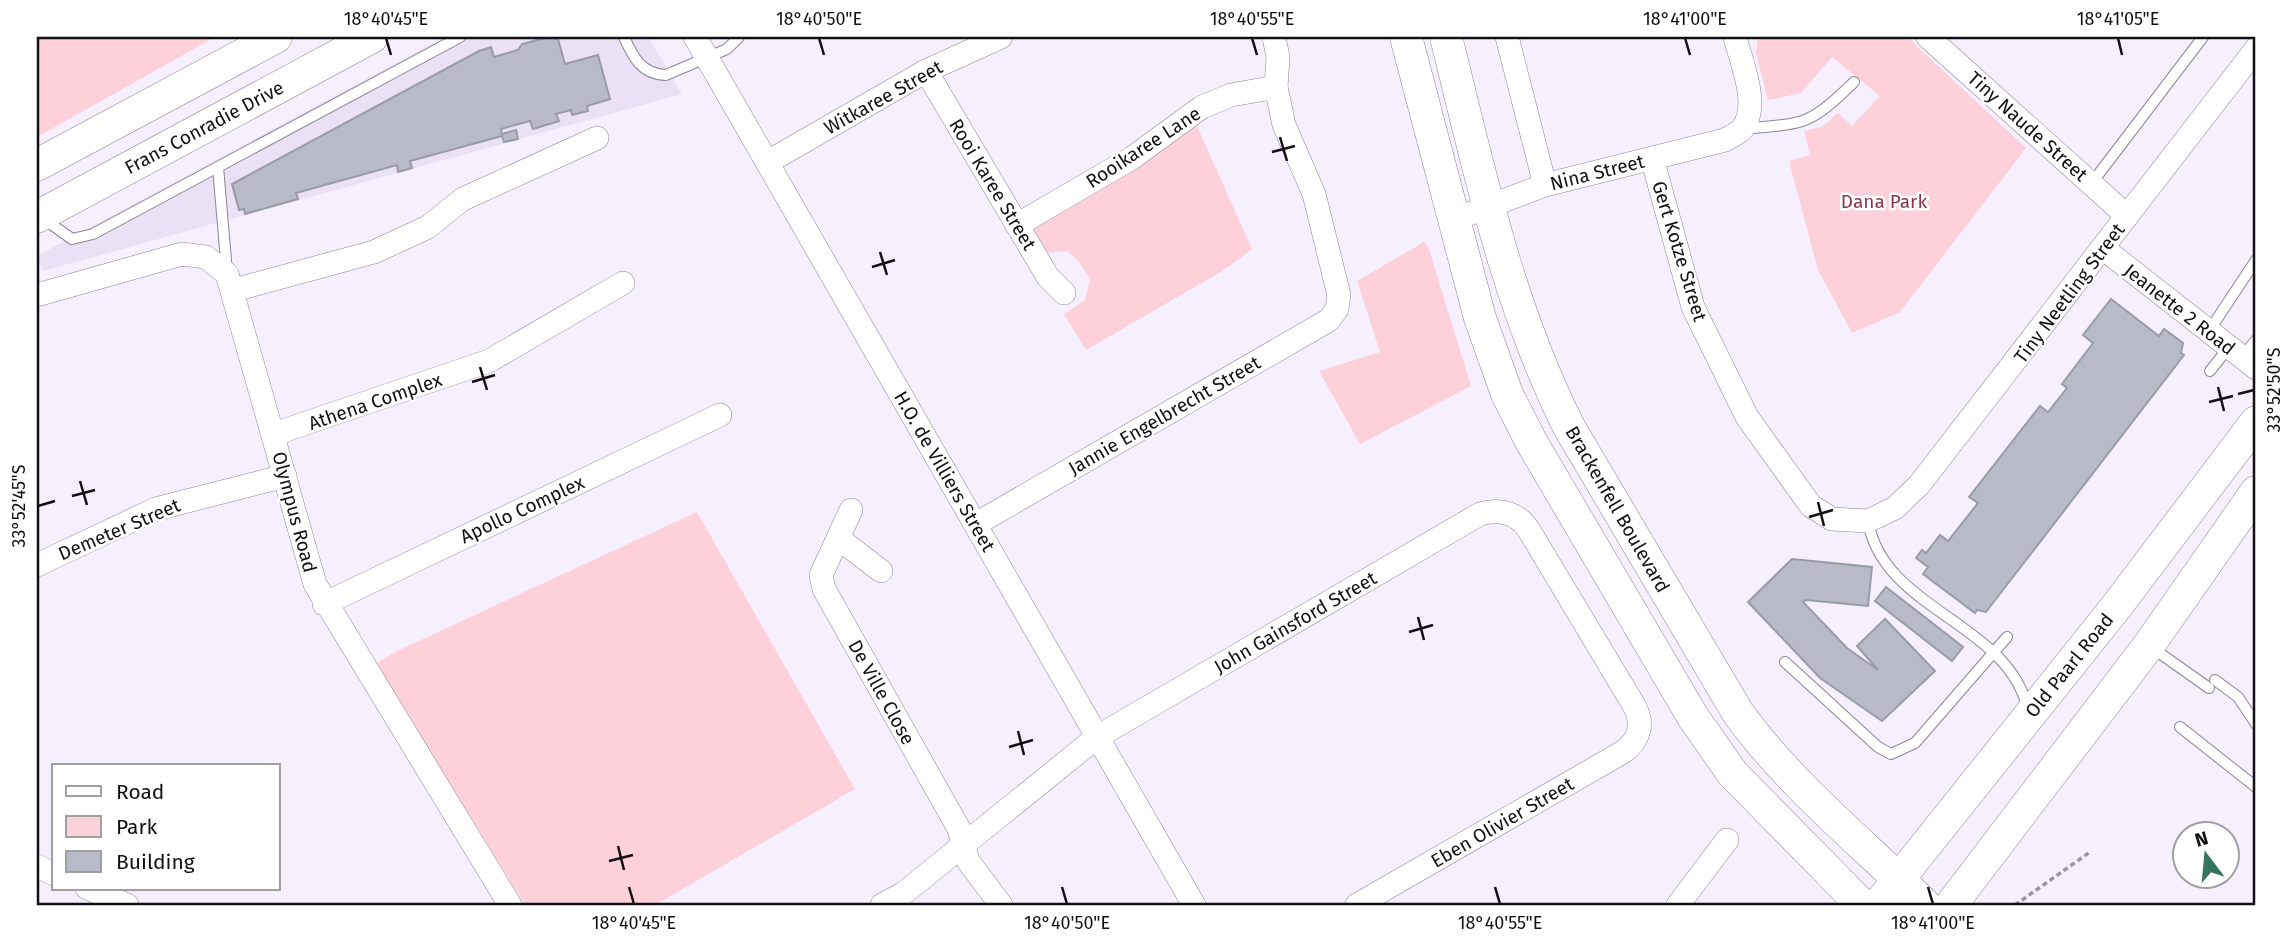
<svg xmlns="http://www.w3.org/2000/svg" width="2293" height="942" viewBox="0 0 2293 942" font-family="'Fira Sans',sans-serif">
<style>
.built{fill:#ebe1f6}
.green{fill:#fdd0da}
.building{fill:#b9bac9;stroke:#999ba9;stroke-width:2}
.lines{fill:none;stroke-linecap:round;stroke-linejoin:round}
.lane-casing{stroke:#8c8692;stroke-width:12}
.street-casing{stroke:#8c8692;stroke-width:24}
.secondary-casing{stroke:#8c8692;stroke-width:33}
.path{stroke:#99949f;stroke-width:3.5;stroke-dasharray:5 3.5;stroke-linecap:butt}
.lane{stroke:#fff;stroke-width:10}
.street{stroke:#fff;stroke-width:23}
.secondary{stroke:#fff;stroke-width:32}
.ticks{fill:none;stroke:#121014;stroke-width:2.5}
.labels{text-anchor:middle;stroke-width:5;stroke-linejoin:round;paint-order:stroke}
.street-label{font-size:19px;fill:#121014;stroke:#fff}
.park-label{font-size:19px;fill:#86364f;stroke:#fff}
.neatline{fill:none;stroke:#121014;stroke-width:2.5}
.ticks-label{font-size:18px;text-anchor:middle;fill:#121014}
</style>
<rect width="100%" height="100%" fill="#f6effe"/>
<polygon class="built" points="444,37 648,37 682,94 43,271 37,256"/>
<g class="green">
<polygon points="37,37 215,37 37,137"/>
<polygon points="1758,37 1907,37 2026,148 1900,312 1852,333 1818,270 1789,161 1810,155 1804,131 1822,127 1838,113 1852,126 1880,96 1832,57 1801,93 1768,100 1756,53"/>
<polygon points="1196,124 1252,249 1224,270 1086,350 1064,314 1085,300 1090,279 1078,260 1067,251 1045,253 1031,230"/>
<polygon points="1424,242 1428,246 1471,386 1360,444 1319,371 1380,352 1357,281"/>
<polygon points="697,512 855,789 655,905 525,905 376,664 395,652"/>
</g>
<g class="building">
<polygon points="548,37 558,39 565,64 598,55 610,99 587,106 588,111 572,115 571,110 556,114 559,121 533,129 530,121 501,129 502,134 516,130 518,139 504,142 502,136 410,161 412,168 398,172 397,165 296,193 298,199 245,214 244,209 239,210 232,184 479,51 491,47 494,57 518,50 522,44"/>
<polygon points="2111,299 2159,336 2164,329 2183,343 2181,353 2184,355 1986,612 1977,610 1975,613 1923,574 1928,567 1916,558 1922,550 1926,553 1940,535 1948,541 1978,503 1969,497 2040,406 2048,412 2067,388 2062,384 2093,343 2083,335"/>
<polygon points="1792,559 1872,567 1868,606 1806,600 1803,602 1847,648 1878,670 1857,646 1885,619 1935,671 1882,721 1820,678 1748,602"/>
<polygon points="1886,587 1963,647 1952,661 1875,601"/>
</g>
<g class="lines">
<defs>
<g id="lane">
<path d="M624,37C633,57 641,74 666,75L727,49L739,37"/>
<path d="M1742,129C1805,123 1808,127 1854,82"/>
<polyline points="218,167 227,272"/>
<polyline points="2091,184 2203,37"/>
<polyline points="44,219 72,239 93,234 460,37"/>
<polyline points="2209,331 2256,260"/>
<polyline points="2242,357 2256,340"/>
<polyline points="2210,371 2229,347"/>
<path d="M1868,521C1883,611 2009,622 2028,710"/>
<polyline points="2151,647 2209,688"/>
<polyline points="1785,662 1878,747 1891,754 1915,743 2007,637"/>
<polyline points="2215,680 2238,697 2256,724"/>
<polyline points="2180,727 2256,787"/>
</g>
<g id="street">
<polyline points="695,37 1194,905"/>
<polyline points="1507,37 1545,185"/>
<polyline points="1928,37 2127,216"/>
<polyline points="926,71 1048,277 1064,293"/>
<polyline points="1652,158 1693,307 1747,417 1811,506 1832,519 1868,521 1895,508 1919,485 2256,49"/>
<polyline points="768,162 926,71 1001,37"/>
<path d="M1453,220L1545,185L1725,140C1730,137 1739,133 1743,128C1760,104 1741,62 1735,37"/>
<polyline points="1017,225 1132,158 1202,107 1231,95 1276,87"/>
<polyline points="2104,249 2256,368"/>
<polyline points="234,290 374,252 428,227 463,199 597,138"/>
<polyline points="37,295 182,254 206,257 227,274 315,584 510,905"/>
<polyline points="274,434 489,361 623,283"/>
<polyline points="851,510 821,575 824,589 959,829 968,861 1001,905"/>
<polyline points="976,524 1329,320 1337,309 1339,295 1314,194 1284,125 1276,87 1278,57 1274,37"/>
<polyline points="838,538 881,571"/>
<polyline points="37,565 156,509 285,476"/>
<polyline points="324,604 720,415"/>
<polyline points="37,866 54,874"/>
<polyline points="87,888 127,905"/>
<path d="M882,905L904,893L1097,737L1480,514C1501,508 1519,513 1530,532L1635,707C1644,725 1639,741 1623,752L1357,905"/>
<polyline points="1678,905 1727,840"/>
</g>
<g id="secondary">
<polyline points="1406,37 1480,318 1507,394 1532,443 1693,717 1733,774 1862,905"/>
<path d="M1446,37C1479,169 1507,304 1569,427L1738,713C1791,786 1862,842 1925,905"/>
<polyline points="37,165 276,37"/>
<polyline points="37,217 372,37"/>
<polyline points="1878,905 2116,607 2256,422"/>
<polyline points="1951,905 2149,645 2256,492"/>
</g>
</defs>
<use href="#lane" class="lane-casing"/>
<use href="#street" class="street-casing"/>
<use href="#secondary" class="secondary-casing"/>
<polyline class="path" points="2015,905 2090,852"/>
<use href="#lane" class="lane"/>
<use href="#street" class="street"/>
<use href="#secondary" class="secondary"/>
</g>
<path class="ticks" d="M386,38L391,55M819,38L824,55M1252,38L1257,55M1685,38L1690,55M2118,38L2122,55M1280,137L1287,161M1272,152L1295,146M880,252L887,275M872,267L895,260M480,367L487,390M472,382L495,375M2218,387L2224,411M2238,394L2254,390M2209,402L2233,396M80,481L87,505M72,496L95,490M1818,502L1824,526M38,506L55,501M1809,517L1833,510M1418,617L1424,640M1409,632L1433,625M1018,731L1024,755M1009,747L1033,740M618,846L624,870M609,861L633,855M629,887L634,904M1062,887L1067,904M1495,887L1500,904M1928,887L1933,904"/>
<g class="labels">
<g class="street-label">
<text transform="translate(883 97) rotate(-29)" y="7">Witkaree Street</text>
<text transform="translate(2028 126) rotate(42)" y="7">Tiny Naude Street</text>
<text transform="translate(204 127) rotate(-28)" y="7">Frans Conradie Drive</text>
<text transform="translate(1143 147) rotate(-33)" y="7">Rooikaree Lane</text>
<text transform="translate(1597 172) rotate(-14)" y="7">Nina Street</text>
<text transform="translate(993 184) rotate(59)" y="7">Rooi Karee Street</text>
<text transform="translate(1680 251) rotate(73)" y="7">Gert Kotze Street</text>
<text transform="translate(2069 293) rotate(-53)" y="7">Tiny Neetling Street</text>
<text transform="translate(2180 309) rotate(38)" y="7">Jeanette 2 Road</text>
<text transform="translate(375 401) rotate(-19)" y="7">Athena Complex</text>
<text transform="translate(1164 415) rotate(-30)" y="7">Jannie Engelbrecht Street</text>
<text transform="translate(945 471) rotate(60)" y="7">H.O. de Villiers Street</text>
<text transform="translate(522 509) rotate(-25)" y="7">Apollo Complex</text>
<text transform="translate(1618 509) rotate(60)" y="7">Brackenfell Boulevard</text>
<text transform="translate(295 512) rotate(75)" y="7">Olympus Road</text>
<text transform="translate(119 529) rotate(-23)" y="7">Demeter Street</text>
<text transform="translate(1295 622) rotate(-30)" y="7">John Gainsford Street</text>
<text transform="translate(2069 665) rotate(-51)" y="7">Old Paarl Road</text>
<text transform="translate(882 692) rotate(61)" y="7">De Ville Close</text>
<text transform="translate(1502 822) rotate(-30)" y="7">Eben Olivier Street</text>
</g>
<g class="park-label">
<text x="1884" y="208">Dana Park</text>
</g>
</g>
<rect width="2293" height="942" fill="none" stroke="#ffffff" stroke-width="77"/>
<rect x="52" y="764" width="228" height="126" fill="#ffffff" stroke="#a09fa1" stroke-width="2"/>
<rect x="66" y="786" width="35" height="10" fill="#ffffff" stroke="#a09fa1" stroke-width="2"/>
<text x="116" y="799" font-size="21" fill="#121014">Road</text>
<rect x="66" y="816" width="35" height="21" fill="#fdd0da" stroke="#a09fa1" stroke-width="2"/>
<text x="116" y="834" font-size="21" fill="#121014">Park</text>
<rect x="66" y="851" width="35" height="21" fill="#b9bac9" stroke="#a09fa1" stroke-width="2"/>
<text x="116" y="869" font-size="21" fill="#121014">Building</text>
<g transform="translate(2206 855) rotate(344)"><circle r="33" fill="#ffffff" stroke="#a09fa1" stroke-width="2"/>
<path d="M0-5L12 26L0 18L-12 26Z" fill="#367460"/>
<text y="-10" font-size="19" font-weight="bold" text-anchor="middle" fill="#121014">N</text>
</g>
<rect x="38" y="38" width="2216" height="866" class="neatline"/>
<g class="ticks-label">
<text x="386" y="25">18°40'45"E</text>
<text x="819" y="25">18°40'50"E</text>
<text x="1252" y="25">18°40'55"E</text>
<text x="1685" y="25">18°41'00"E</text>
<text x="2118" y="25">18°41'05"E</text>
<text transform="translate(2274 390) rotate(-90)" y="6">33°52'50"S</text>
<text transform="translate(19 506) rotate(-90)" y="6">33°52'45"S</text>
<text x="634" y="929">18°40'45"E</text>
<text x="1067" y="929">18°40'50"E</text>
<text x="1500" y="929">18°40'55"E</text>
<text x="1933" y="929">18°41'00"E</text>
</g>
</svg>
